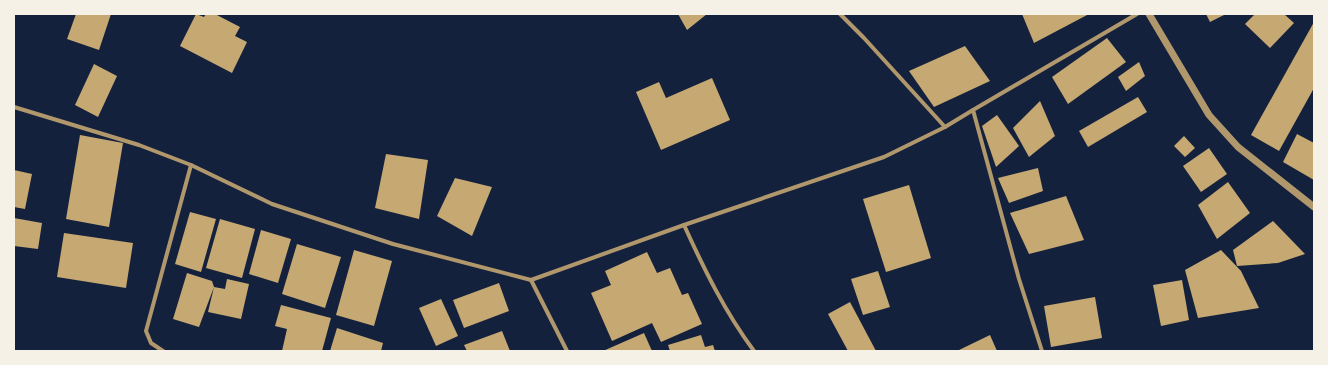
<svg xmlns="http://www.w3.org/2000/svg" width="1328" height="365" viewBox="0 0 1328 365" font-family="Barlow,sans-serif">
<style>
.building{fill:#c6a872}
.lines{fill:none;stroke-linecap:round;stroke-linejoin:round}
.minor{stroke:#b1986c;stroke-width:4}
.tertiary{stroke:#b1986c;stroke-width:7}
</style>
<rect width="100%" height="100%" fill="#14213d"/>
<g class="building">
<polygon points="76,14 111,14 99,50 67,39"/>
<polygon points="196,14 204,17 206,14 215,14 240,27 235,36 247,42 232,73 180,46"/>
<polygon points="678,14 707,14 687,30"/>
<polygon points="1022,14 1089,14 1034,43"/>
<polygon points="1206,14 1226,14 1210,22"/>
<polygon points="1255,14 1284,14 1294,23 1270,48 1245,24"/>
<polygon points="1314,22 1314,88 1279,151 1251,135"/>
<polygon points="1107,38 1126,62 1068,104 1052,77"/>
<polygon points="965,46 990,81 934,107 909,71"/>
<polygon points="1139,62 1145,76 1126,91 1118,77"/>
<polygon points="94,64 117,76 98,117 75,105"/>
<polygon points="712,78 730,120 661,150 636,92 659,82 666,98"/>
<polygon points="1138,97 1147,112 1088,147 1079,131"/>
<polygon points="1040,101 1055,136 1029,157 1013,128"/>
<polygon points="997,115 1019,146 996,167 982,126"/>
<polygon points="1297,134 1314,143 1314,180 1283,162"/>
<polygon points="80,135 123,143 109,227 66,219"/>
<polygon points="1184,136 1195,148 1185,157 1174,146"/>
<polygon points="1209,148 1227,174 1201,192 1183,166"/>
<polygon points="386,154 428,160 419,219 375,208"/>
<polygon points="1038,168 1043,191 1009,203 998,178"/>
<polygon points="14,170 32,174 25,209 14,207"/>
<polygon points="455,178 492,187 472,236 437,216"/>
<polygon points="1228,182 1250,213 1217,239 1198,205"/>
<polygon points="909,185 931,258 886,272 863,199"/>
<polygon points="1066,196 1084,240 1029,254 1010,213"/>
<polygon points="190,212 216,219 201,272 175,264"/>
<polygon points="14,218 42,223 38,249 14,246"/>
<polygon points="220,219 255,229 242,278 206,268"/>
<polygon points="1273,221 1305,254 1278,263 1237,266 1233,250"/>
<polygon points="261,230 291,239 278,283 249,274"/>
<polygon points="64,233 133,243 126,288 57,277"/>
<polygon points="297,244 341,257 325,308 282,294"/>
<polygon points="354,250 392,261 374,326 336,315"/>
<polygon points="1221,250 1241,271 1259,308 1198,318 1185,270"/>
<polygon points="647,252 657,273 670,268 682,295 688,293 702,324 661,342 652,323 612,341 591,293 611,285 605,271"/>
<polygon points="878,271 890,307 863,315 851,279"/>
<polygon points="187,273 212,281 214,287 225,289 227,279 249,284 241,319 208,312 214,287 199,327 173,319"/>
<polygon points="1182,280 1189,320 1161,326 1153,285"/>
<polygon points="499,283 509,311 464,328 453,300"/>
<polygon points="1095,297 1102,338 1051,347 1044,306"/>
<polygon points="441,299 458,336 436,346 419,308"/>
<polygon points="850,302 876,351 848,351 828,314"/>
<polygon points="281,305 331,318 322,351 282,351 287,329 275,326"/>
<polygon points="337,328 383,343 381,351 330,351"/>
<polygon points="502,331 510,351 467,351 464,345"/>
<polygon points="644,333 652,351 603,351"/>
<polygon points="701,335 705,347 713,345 715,351 670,351 668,345"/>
<polygon points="990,335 997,351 957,351"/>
</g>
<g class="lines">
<g class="minor">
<polyline points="840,14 864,38 945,127"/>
<polyline points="14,107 139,145 191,165 272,204 393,244 531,280"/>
<polyline points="973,110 1137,14"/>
<path d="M684,225C704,269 725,312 754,351"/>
<polyline points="163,351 151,343 146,331 191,165"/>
<polyline points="567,351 531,280 684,225 884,157 945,127 973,110 1019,279 1042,351"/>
</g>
<polyline class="tertiary" points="1149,14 1209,115 1238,147 1314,207"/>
</g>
<rect width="1328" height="365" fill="none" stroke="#f6f1e7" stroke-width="30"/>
</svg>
